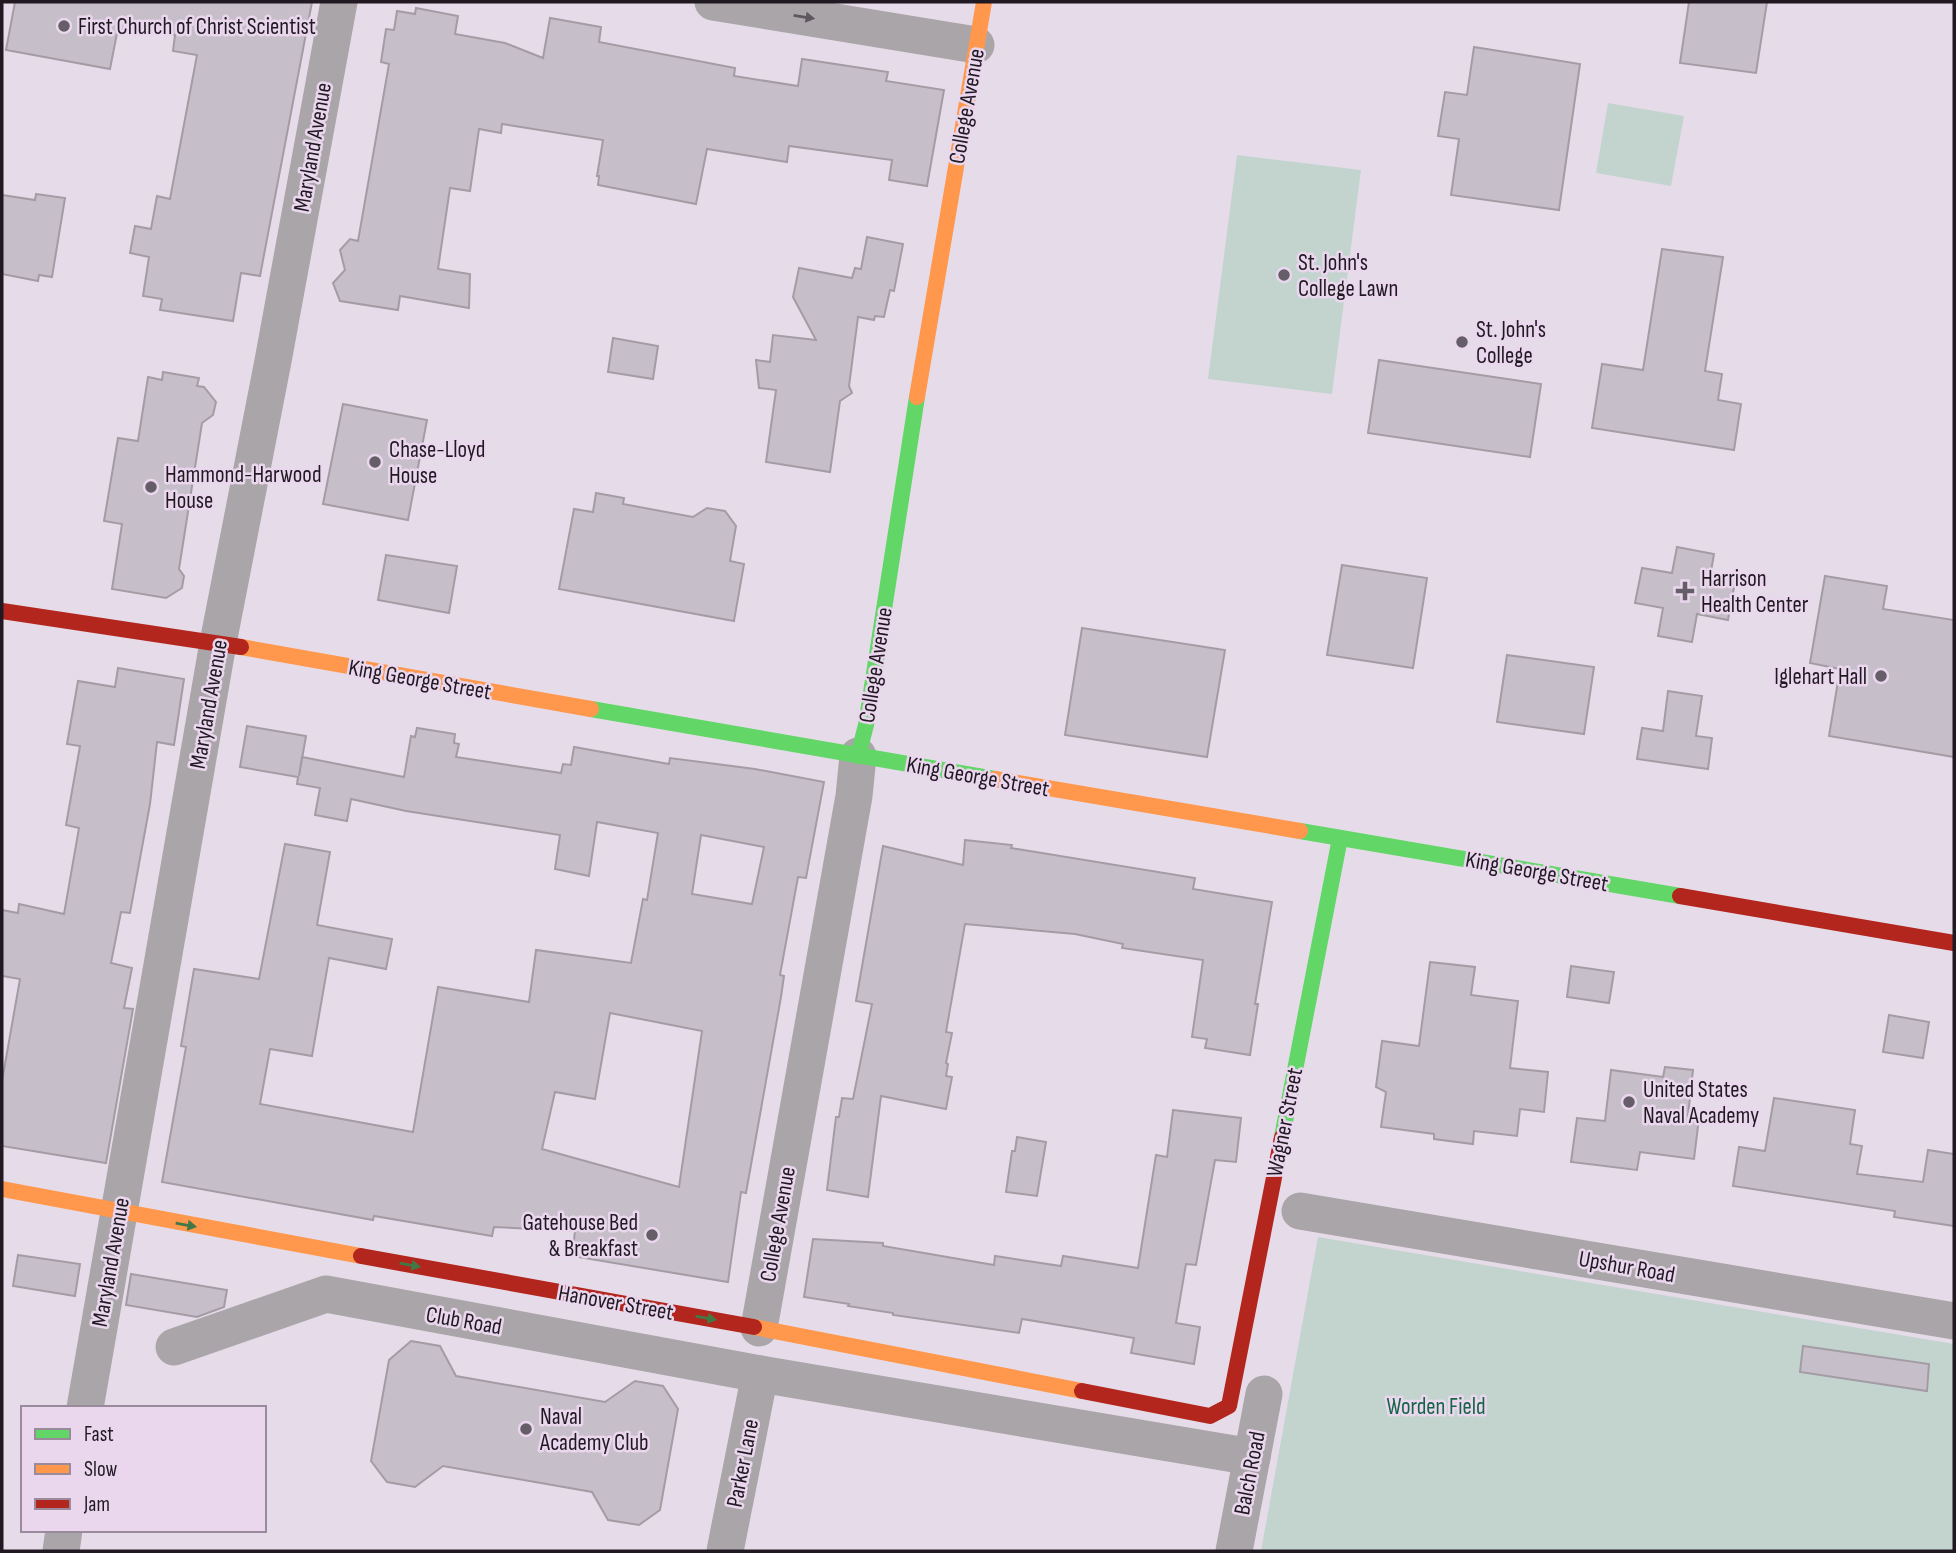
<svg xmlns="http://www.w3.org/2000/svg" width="1956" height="1553" viewBox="0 0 1956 1553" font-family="'Sofia Sans Condensed',sans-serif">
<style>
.green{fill:#c3d4cf}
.building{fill:#c6bec8;stroke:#a39ca5;stroke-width:2;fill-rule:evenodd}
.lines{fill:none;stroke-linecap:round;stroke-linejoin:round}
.street{stroke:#aaa5a8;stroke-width:37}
.fast{stroke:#63d668;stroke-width:16}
.slow{stroke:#ff974d;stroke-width:16}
.jam{stroke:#b3261e;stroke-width:16}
.oneway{fill:#5e585e}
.oneway2{fill:#427845}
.poi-dot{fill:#655d68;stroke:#ead7ee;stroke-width:2.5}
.labels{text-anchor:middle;stroke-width:5;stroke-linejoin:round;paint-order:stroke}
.poi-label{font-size:23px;fill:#201922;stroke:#ead7ee;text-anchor:start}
.street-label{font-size:23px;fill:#201922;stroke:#ead7ee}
.park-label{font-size:23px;fill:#156447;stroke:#ead7ee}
</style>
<rect width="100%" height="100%" fill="#e6dce9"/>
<g class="green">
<polygon points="1608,103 1684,116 1671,186 1596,173"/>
<polygon points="1237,155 1361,170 1332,394 1208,379"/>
<polygon points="1318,1237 1954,1344 1954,1551 1261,1551"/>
</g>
<g class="building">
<polygon points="15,2 312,2 260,276 241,273 233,321 160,310 162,299 143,296 149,257 130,253 135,226 151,229 157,196 170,199 197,55 173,51 175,35 118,28 110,69 6,50"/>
<polygon points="1689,2 1767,2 1756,73 1680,63"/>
<polygon points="416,8 458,16 455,34 505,43 543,58 550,18 601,27 599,42 735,68 734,76 798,86 802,59 888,72 886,81 944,90 927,186 889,180 892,160 789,146 787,162 707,149 696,204 598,185 599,176 597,176 603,140 502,124 501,133 479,129 470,191 450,188 438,269 470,274 469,308 400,296 398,310 340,301 333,283 345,270 340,250 350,239 358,241 389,64 381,62 386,29 394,30 397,11 415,14"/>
<polygon points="1474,47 1580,64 1559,210 1451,195 1459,139 1438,136 1445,92 1467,95"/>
<polygon points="36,194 65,198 52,277 39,275 38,281 2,274 2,195 35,200"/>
<polygon points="867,237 903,244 894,291 890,290 884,317 875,316 874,320 858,317 849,386 852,393 840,401 830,472 766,462 776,390 759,388 756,360 770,362 773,335 816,340 793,297 799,268 852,278 855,268 861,269"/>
<polygon points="1662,249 1723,257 1705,371 1722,374 1718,400 1741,404 1734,450 1592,428 1602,364 1643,370"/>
<polygon points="613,338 658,346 653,379 608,372"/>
<polygon points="1379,360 1541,384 1530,457 1368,433"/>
<polygon points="163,372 199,378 197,386 204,387 216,402 213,415 202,423 179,569 184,576 182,588 166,598 112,589 122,524 104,521 118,438 138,441 148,377 162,380"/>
<polygon points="343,404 427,420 408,520 323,504"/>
<polygon points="596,493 624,498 623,504 693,517 707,508 725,511 736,526 730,561 744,564 734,621 559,589 574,509 593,512"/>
<polygon points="1677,547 1714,554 1710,577 1735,582 1728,620 1697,614 1692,642 1658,636 1663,608 1635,603 1642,568 1672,573"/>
<polygon points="386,555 457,566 449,613 378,600"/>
<polygon points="1342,565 1427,578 1413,668 1327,655"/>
<polygon points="1825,576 1887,586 1883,609 1954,620 1954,757 1829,736 1840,669 1810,663"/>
<polygon points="1082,628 1225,650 1207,757 1065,735"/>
<polygon points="1507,655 1594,667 1584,734 1497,722"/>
<polygon points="118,668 184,679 174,745 157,742 150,804 130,913 121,912 111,963 132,968 124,1008 133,1009 106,1163 2,1146 2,1081 20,979 2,976 2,910 18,913 19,904 64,914 79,828 66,825 80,746 67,744 78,681 115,687"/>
<polygon points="1668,691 1702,696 1696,736 1712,738 1708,769 1637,759 1642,728 1663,731"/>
<path d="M247,726L306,736L299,776L302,757L404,777L411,736L415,737L417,728L455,734L454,743L459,744L456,757L561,773L563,764L571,765L574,747L669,764L670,758L755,769L824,782L806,878L798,877L780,975L784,976L781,997L746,1193L741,1192L728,1282L572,1256L575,1231L494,1227L492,1236L374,1216L373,1220L162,1182L186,1047L181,1046L194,969L259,979L285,844L330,852L317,925L392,939L386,969L329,958L312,1056L270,1049L260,1104L413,1132L438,987L529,1002L536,950L631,963L643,899L647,900L658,833L597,822L589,876L555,869L560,835L406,811L351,799L347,821L315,815L320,788L297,784L298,777L240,767ZM701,835L764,847L752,904L692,894ZM610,1013L702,1031L679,1187L542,1149L555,1092L595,1099Z"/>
<polygon points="965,840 1012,845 1011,848 1195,878 1193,889 1272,902 1255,1004 1258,1004 1250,1055 1205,1048 1207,1039 1192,1037 1203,960 1122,948 1123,944 1075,934 965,924 946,1032 952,1033 946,1063 948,1064 946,1076 952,1077 946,1109 881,1096 868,1197 827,1190 836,1117 839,1117 842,1098 853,1099 872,1004 856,1001 883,846 963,865"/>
<polygon points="1430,962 1475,967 1471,995 1518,1001 1510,1068 1548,1072 1544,1112 1520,1109 1517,1136 1474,1131 1473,1144 1434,1139 1434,1134 1381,1127 1386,1092 1376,1087 1382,1041 1419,1046"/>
<polygon points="1571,966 1614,972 1609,1003 1567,997"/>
<polygon points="1889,1015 1929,1022 1923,1058 1883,1052"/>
<polygon points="1665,1067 1693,1070 1688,1116 1699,1118 1694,1159 1640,1152 1637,1170 1571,1162 1577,1118 1605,1121 1611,1070 1663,1077"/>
<polygon points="1774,1098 1855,1110 1850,1144 1862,1146 1857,1174 1923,1182 1928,1150 1954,1154 1954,1226 1894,1217 1895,1211 1733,1186 1739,1147 1765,1151"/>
<polygon points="1173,1110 1241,1118 1236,1162 1215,1160 1196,1265 1186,1264 1176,1323 1200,1327 1194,1364 1131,1353 1134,1338 1077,1328 1022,1319 1019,1333 893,1315 893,1313 848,1306 849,1304 804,1297 813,1239 883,1243 883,1246 994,1265 995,1256 1061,1266 1063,1256 1138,1268 1156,1155 1167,1157"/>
<polygon points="1017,1137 1046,1142 1037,1196 1006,1192 1012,1151 1015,1151"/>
<polygon points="18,1255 80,1264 75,1296 13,1286"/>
<polygon points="131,1274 227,1290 224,1307 197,1317 126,1305"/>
<polygon points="411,1341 440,1346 456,1376 605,1402 635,1381 663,1386 678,1409 660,1510 639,1525 608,1520 592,1492 443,1466 415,1487 387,1482 371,1461 389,1360"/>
<polygon points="1803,1346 1929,1364 1927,1391 1800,1372"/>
</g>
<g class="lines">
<g class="street">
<polyline points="713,2 976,45"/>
<polyline points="1300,1211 1954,1321"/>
<polyline points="759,1328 854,796 858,756"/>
<polyline points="174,1347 326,1294 760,1374 1252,1457"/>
<polyline points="85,1408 218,643 273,361 339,2"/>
<polyline points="61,1551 64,1530"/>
<polyline points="725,1551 760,1374"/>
<polyline points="1234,1551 1264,1394"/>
</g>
<g class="fast">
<polyline points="591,709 995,779"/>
<polyline points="858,756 866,725 917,397"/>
<polyline points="1300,831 1680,896"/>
<polyline points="1282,1137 1340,838"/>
</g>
<g class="slow">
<polyline points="917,397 984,2"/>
<polyline points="241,647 591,709"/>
<polyline points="995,779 1300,831"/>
<polyline points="2,1189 361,1256"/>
<polyline points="754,1327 1082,1391"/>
</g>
<g class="jam">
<polyline points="2,611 241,647"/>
<polyline points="1680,896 1954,943"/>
<polyline points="361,1256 754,1327"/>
<polyline points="1082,1391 1210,1416 1229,1406 1282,1137"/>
</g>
</g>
<defs><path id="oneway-solid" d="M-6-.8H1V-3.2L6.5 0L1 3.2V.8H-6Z" transform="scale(1.75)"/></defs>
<use class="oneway" href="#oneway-solid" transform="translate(804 17) rotate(9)"/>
<g class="oneway2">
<use href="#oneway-solid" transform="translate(186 1225) rotate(10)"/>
<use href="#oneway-solid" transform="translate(410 1265) rotate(10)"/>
<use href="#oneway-solid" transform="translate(706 1318) rotate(10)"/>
</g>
<g class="poi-dot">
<circle cx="64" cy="26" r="7"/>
<circle cx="1284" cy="275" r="7"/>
<circle cx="1462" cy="342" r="7"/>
<circle cx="375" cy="462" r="7"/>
<circle cx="151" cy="487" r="7"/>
<path d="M1681.5 580.5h7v7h7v7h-7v7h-7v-7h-7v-7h7z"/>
<circle cx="1881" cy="676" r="7"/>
<circle cx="1629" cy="1102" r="7"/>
<circle cx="652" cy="1235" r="7"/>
<circle cx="526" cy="1429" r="7"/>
</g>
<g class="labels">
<g class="poi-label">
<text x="78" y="34">First Church of Christ Scientist</text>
<text x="1298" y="270">St. John's<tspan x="1298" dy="26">College Lawn</tspan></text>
<text x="1476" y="337">St. John's<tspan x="1476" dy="26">College</tspan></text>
<text x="389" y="457">Chase-Lloyd<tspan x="389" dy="26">House</tspan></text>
<text x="165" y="482">Hammond-Harwood<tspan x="165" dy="26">House</tspan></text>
<text x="1701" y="586">Harrison<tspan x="1701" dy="26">Health Center</tspan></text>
<text x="1867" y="684" text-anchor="end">Iglehart Hall</text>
<text x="1643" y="1097">United States<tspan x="1643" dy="26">Naval Academy</tspan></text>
<text x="638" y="1230" text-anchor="end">Gatehouse Bed<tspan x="638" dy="26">&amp; Breakfast</tspan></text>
<text x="540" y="1424">Naval<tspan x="540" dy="26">Academy Club</tspan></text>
</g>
<g class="street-label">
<text transform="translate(966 106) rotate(-80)" y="8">College Avenue</text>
<text transform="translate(312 147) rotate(-80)" y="8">Maryland Avenue</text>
<text transform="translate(875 665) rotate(-81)" y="8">College Avenue</text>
<text transform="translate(420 679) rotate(10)" y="8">King George Street</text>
<text transform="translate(208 704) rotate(-80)" y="8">Maryland Avenue</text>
<text transform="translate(978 776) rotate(10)" y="8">King George Street</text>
<text transform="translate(1537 871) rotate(10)" y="8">King George Street</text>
<text transform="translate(1284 1122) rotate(-79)" y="8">Wagner Street</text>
<text transform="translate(777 1224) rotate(-80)" y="8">College Avenue</text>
<text transform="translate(110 1262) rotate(-80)" y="8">Maryland Avenue</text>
<text transform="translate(1627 1266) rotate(10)" y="8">Upshur Road</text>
<text transform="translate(616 1302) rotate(10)" y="8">Hanover Street</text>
<text transform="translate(464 1320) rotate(10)" y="8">Club Road</text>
<text transform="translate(742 1463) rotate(-79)" y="8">Parker Lane</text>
<text transform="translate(1249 1473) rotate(-79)" y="8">Balch Road</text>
</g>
<g class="park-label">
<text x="1436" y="1414">Worden Field</text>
</g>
</g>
<rect width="1956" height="1553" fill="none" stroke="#201922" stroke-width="7"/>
<rect x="21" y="1406" width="245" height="126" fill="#ead7ee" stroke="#998b9c" stroke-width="2"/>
<rect x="35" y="1429" width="35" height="10" fill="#63d668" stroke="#998b9c" stroke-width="2"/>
<text x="84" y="1441" font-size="21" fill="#201922">Fast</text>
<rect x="35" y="1464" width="35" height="10" fill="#ff974d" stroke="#998b9c" stroke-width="2"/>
<text x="84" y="1476" font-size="21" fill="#201922">Slow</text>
<rect x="35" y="1499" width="35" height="10" fill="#b3261e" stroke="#998b9c" stroke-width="2"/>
<text x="84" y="1511" font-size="21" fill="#201922">Jam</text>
</svg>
